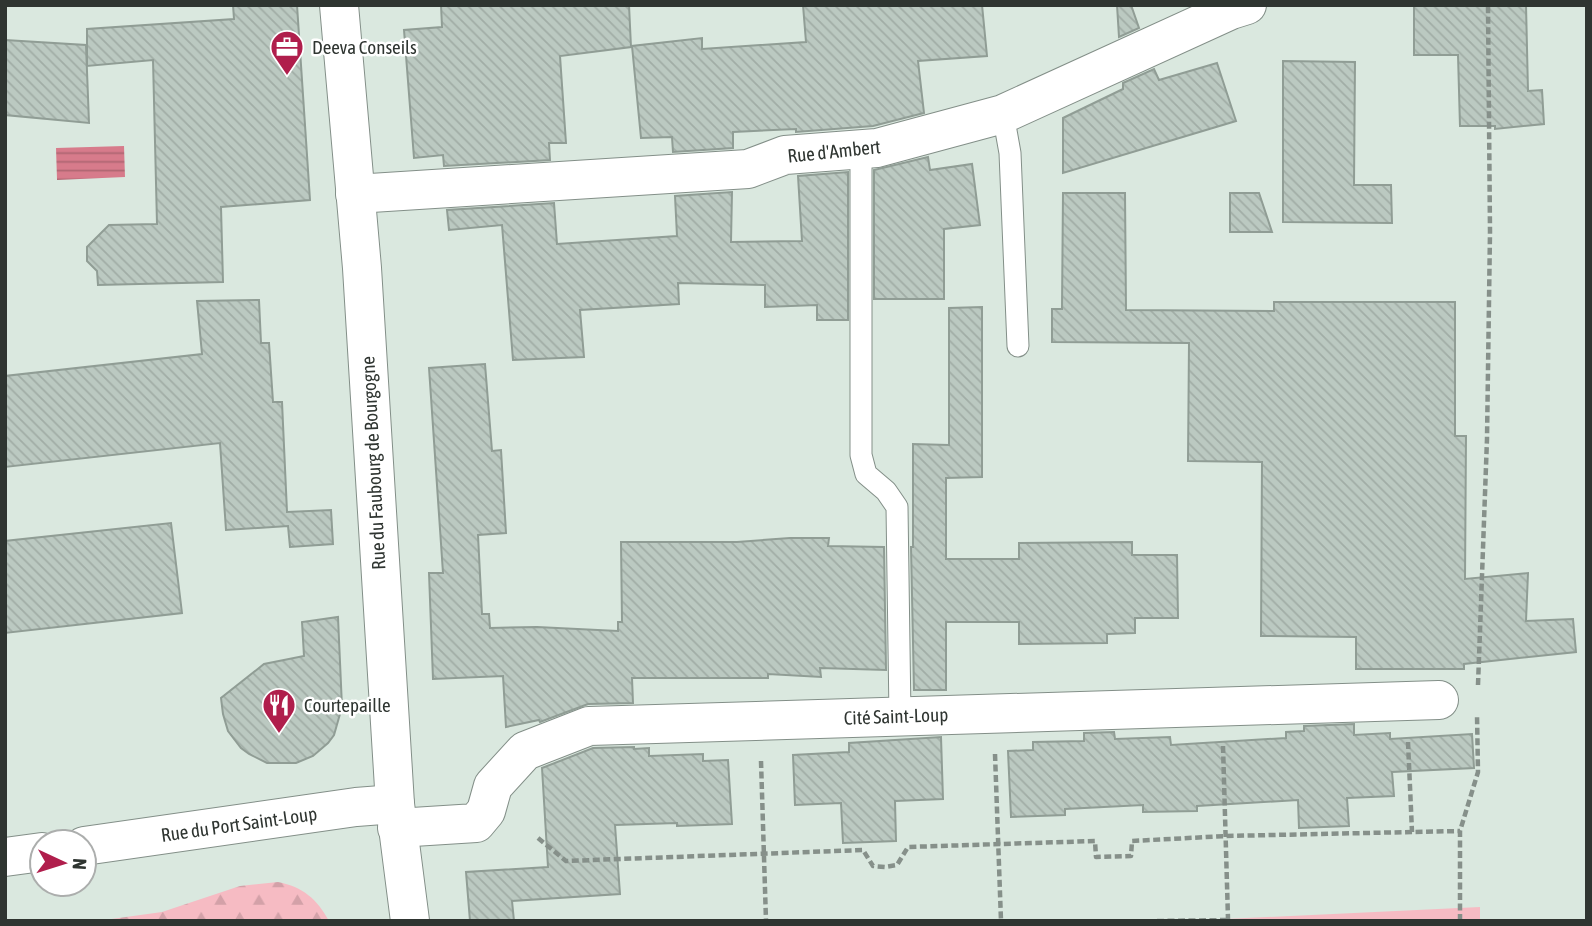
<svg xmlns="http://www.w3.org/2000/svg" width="1592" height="926" viewBox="0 0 1592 926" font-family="'Asap Condensed',sans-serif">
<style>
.green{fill:#f6bbc3}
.forest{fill:url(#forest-firs)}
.water{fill:url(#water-rules)}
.building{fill:url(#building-back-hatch);stroke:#909d95;stroke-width:2}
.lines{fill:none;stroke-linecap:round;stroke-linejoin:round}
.lane-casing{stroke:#838f88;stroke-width:23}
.street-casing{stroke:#838f88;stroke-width:40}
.secondary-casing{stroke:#838f88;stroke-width:40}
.path{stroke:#86908a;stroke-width:4.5;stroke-dasharray:7 3.5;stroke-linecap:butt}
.lane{stroke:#fff;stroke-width:21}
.street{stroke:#fff;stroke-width:38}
.secondary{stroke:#fff;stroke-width:38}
.labels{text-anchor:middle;stroke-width:5;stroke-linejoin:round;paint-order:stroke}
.poi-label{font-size:19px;fill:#2f3531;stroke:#fff;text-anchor:start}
.street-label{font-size:19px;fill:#2f3531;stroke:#fff}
</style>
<defs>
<pattern id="forest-firs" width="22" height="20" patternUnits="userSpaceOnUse" patternTransform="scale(1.75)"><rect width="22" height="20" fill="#f6bbc3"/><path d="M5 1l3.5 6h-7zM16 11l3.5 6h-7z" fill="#d3a1a8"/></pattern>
<pattern id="water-rules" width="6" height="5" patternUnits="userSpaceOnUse" patternTransform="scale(1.75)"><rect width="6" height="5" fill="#d77b8b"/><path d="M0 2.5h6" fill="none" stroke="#af6672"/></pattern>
<pattern id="building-back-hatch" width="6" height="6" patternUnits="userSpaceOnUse" patternTransform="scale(1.75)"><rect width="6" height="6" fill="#bbc9c1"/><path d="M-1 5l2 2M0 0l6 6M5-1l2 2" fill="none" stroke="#a1ada6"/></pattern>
</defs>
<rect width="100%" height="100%" fill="#dae8df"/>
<polygon class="green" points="1480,907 1480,921 1184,921"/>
<path class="forest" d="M278,882C303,887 317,899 329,921H97L162,912L240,886Z"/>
<polygon class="water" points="124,146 125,177 57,180 56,148"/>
<g class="building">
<polygon points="233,5 297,5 310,200 221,207 223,282 98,285 97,271 87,261 87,247 109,225 157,224 153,60 87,66 87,29 234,19"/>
<polygon points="441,5 629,5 631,47 560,56 566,143 549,143 550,160 444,166 443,155 414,158 404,30 442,27"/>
<polygon points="803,5 982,5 987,56 918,61 924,113 873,126 796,132 796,129 733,132 733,148 673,152 672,137 641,138 632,46 702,38 702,49 806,42"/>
<polygon points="1117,5 1131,5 1139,28 1119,37"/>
<polygon points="1414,5 1526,5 1528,91 1542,90 1544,124 1495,129 1495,126 1460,126 1458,55 1414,55"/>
<polygon points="5,40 86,45 89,123 5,115"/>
<polygon points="1283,61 1355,62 1354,185 1391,185 1392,223 1283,222"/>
<polygon points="1217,63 1236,121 1063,173 1063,118 1123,89 1123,83 1154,69 1159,80"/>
<polygon points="928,157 930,170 972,164 980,225 944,229 944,299 874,299 874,170"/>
<polygon points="848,172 848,320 817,320 817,305 765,307 765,285 678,283 679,304 580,310 584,357 513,360 502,225 449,230 447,210 554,203 557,244 677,236 675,196 732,192 731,242 802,241 798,176"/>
<polygon points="1063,193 1125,193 1126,310 1274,311 1274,302 1455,302 1455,436 1466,436 1465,579 1528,573 1526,621 1573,619 1576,652 1464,664 1464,669 1356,669 1356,637 1261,636 1262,462 1188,461 1189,343 1052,342 1052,309 1062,309"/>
<polygon points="1230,193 1259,193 1272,232 1230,232"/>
<polygon points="259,300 261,343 269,343 273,402 282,402 287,512 331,510 333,544 290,547 288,526 226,530 220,443 5,467 5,376 202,354 197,301"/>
<polygon points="982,307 982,477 946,478 946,559 1019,559 1019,543 1132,542 1132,555 1177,555 1178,618 1135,618 1135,633 1107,634 1107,643 1019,644 1019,622 946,622 946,690 914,690 911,547 913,547 913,444 949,445 949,308"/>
<polygon points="485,364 492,451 501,450 506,533 478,535 482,614 489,614 490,628 537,627 618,631 618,622 622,622 621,542 737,542 790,538 829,538 828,546 884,547 886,670 820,668 821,677 768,674 768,678 632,678 633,703 588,704 540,722 539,720 506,727 503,676 433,679 429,573 443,573 429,368"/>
<polygon points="171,523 182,613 5,633 5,541"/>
<polygon points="338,617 342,707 334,735 328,743 313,756 296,763 267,763 249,754 241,748 228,731 223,714 221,698 264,664 304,656 302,622"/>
<polygon points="1354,724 1354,735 1390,733 1390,739 1472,734 1474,768 1392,772 1394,796 1347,798 1349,826 1299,828 1298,800 1197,806 1197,811 1143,812 1143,805 1065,809 1065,815 1011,817 1008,751 1033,750 1033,742 1084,741 1084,733 1114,732 1115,739 1170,737 1171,745 1286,738 1286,732 1304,731 1304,726"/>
<polygon points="941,737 943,799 895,801 896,841 843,843 841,803 795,805 793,755 849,752 849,743"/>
<polygon points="634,747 634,749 649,748 649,756 703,754 703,761 728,760 732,824 677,826 677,823 615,825 620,894 512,901 514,921 470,921 466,872 548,867 542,768 593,748"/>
</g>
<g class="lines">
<defs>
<g id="lane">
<polyline points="1003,114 1010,153 1018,346"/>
<polyline points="861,150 861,455 866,474 886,491 897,507 900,716"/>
</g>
<g id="street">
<polyline points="355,194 748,169 785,155 877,148 1003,114 1231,10 1247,5"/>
<polyline points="397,828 476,823 486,811 493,786 525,751 589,726 1439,700"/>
<polyline points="84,846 356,807 395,804"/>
<polyline points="5,857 42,852"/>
</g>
<polyline id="secondary" points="339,5 362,268 395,804 410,921"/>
</defs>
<use href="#lane" class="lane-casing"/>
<use href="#street" class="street-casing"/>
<use href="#secondary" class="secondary-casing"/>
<g class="path">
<polyline points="1478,685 1487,439 1490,232 1488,5"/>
<polyline points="1408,742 1412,832"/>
<polyline points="1223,746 1228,919"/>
<polyline points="995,754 1001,921"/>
<polyline points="761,761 766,921"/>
<polyline points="538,838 566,861 863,850 873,866 885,867 897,865 908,847 1095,841 1096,857 1131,856 1132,841 1226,836 1460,831"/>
<polyline points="1157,921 1228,920"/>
<polyline points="1460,921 1460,831 1478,772 1477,714"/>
</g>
<use href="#lane" class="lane"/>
<use href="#street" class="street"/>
<use href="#secondary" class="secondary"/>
</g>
<defs>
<symbol id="office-pin" viewBox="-11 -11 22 30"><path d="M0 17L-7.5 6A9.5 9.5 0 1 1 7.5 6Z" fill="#b01e4c" stroke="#fff"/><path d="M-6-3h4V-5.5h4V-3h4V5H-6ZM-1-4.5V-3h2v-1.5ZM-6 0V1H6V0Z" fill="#fff"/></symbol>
<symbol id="restaurant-pin" viewBox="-11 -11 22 30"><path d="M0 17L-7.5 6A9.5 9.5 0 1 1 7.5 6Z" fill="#b01e4c" stroke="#fff"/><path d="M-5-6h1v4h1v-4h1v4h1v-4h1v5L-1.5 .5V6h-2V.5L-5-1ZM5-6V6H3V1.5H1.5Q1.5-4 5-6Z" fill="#fff"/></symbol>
</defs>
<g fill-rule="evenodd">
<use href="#office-pin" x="268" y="28" width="38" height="52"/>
<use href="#restaurant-pin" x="260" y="686" width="38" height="52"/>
</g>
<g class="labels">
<g class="poi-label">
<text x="312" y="54">Deeva Conseils</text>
<text x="304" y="712">Courtepaille</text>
</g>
<g class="street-label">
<text transform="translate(834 151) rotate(-6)" y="7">Rue d'Ambert</text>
<text transform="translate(373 463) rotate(-93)" y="7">Rue du Faubourg de Bourgogne</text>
<text transform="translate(896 716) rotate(-2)" y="7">Cité Saint-Loup</text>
<text transform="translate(239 824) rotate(-8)" y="7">Rue du Port Saint-Loup</text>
</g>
</g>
<rect width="1592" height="926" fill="none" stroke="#2f3531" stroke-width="14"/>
<g transform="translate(63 863) rotate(94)"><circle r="33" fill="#ffffff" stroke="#acaead" stroke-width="2"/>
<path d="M0-5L12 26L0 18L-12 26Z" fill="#b01e4c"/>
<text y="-10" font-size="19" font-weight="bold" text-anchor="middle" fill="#2f3531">N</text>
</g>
</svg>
